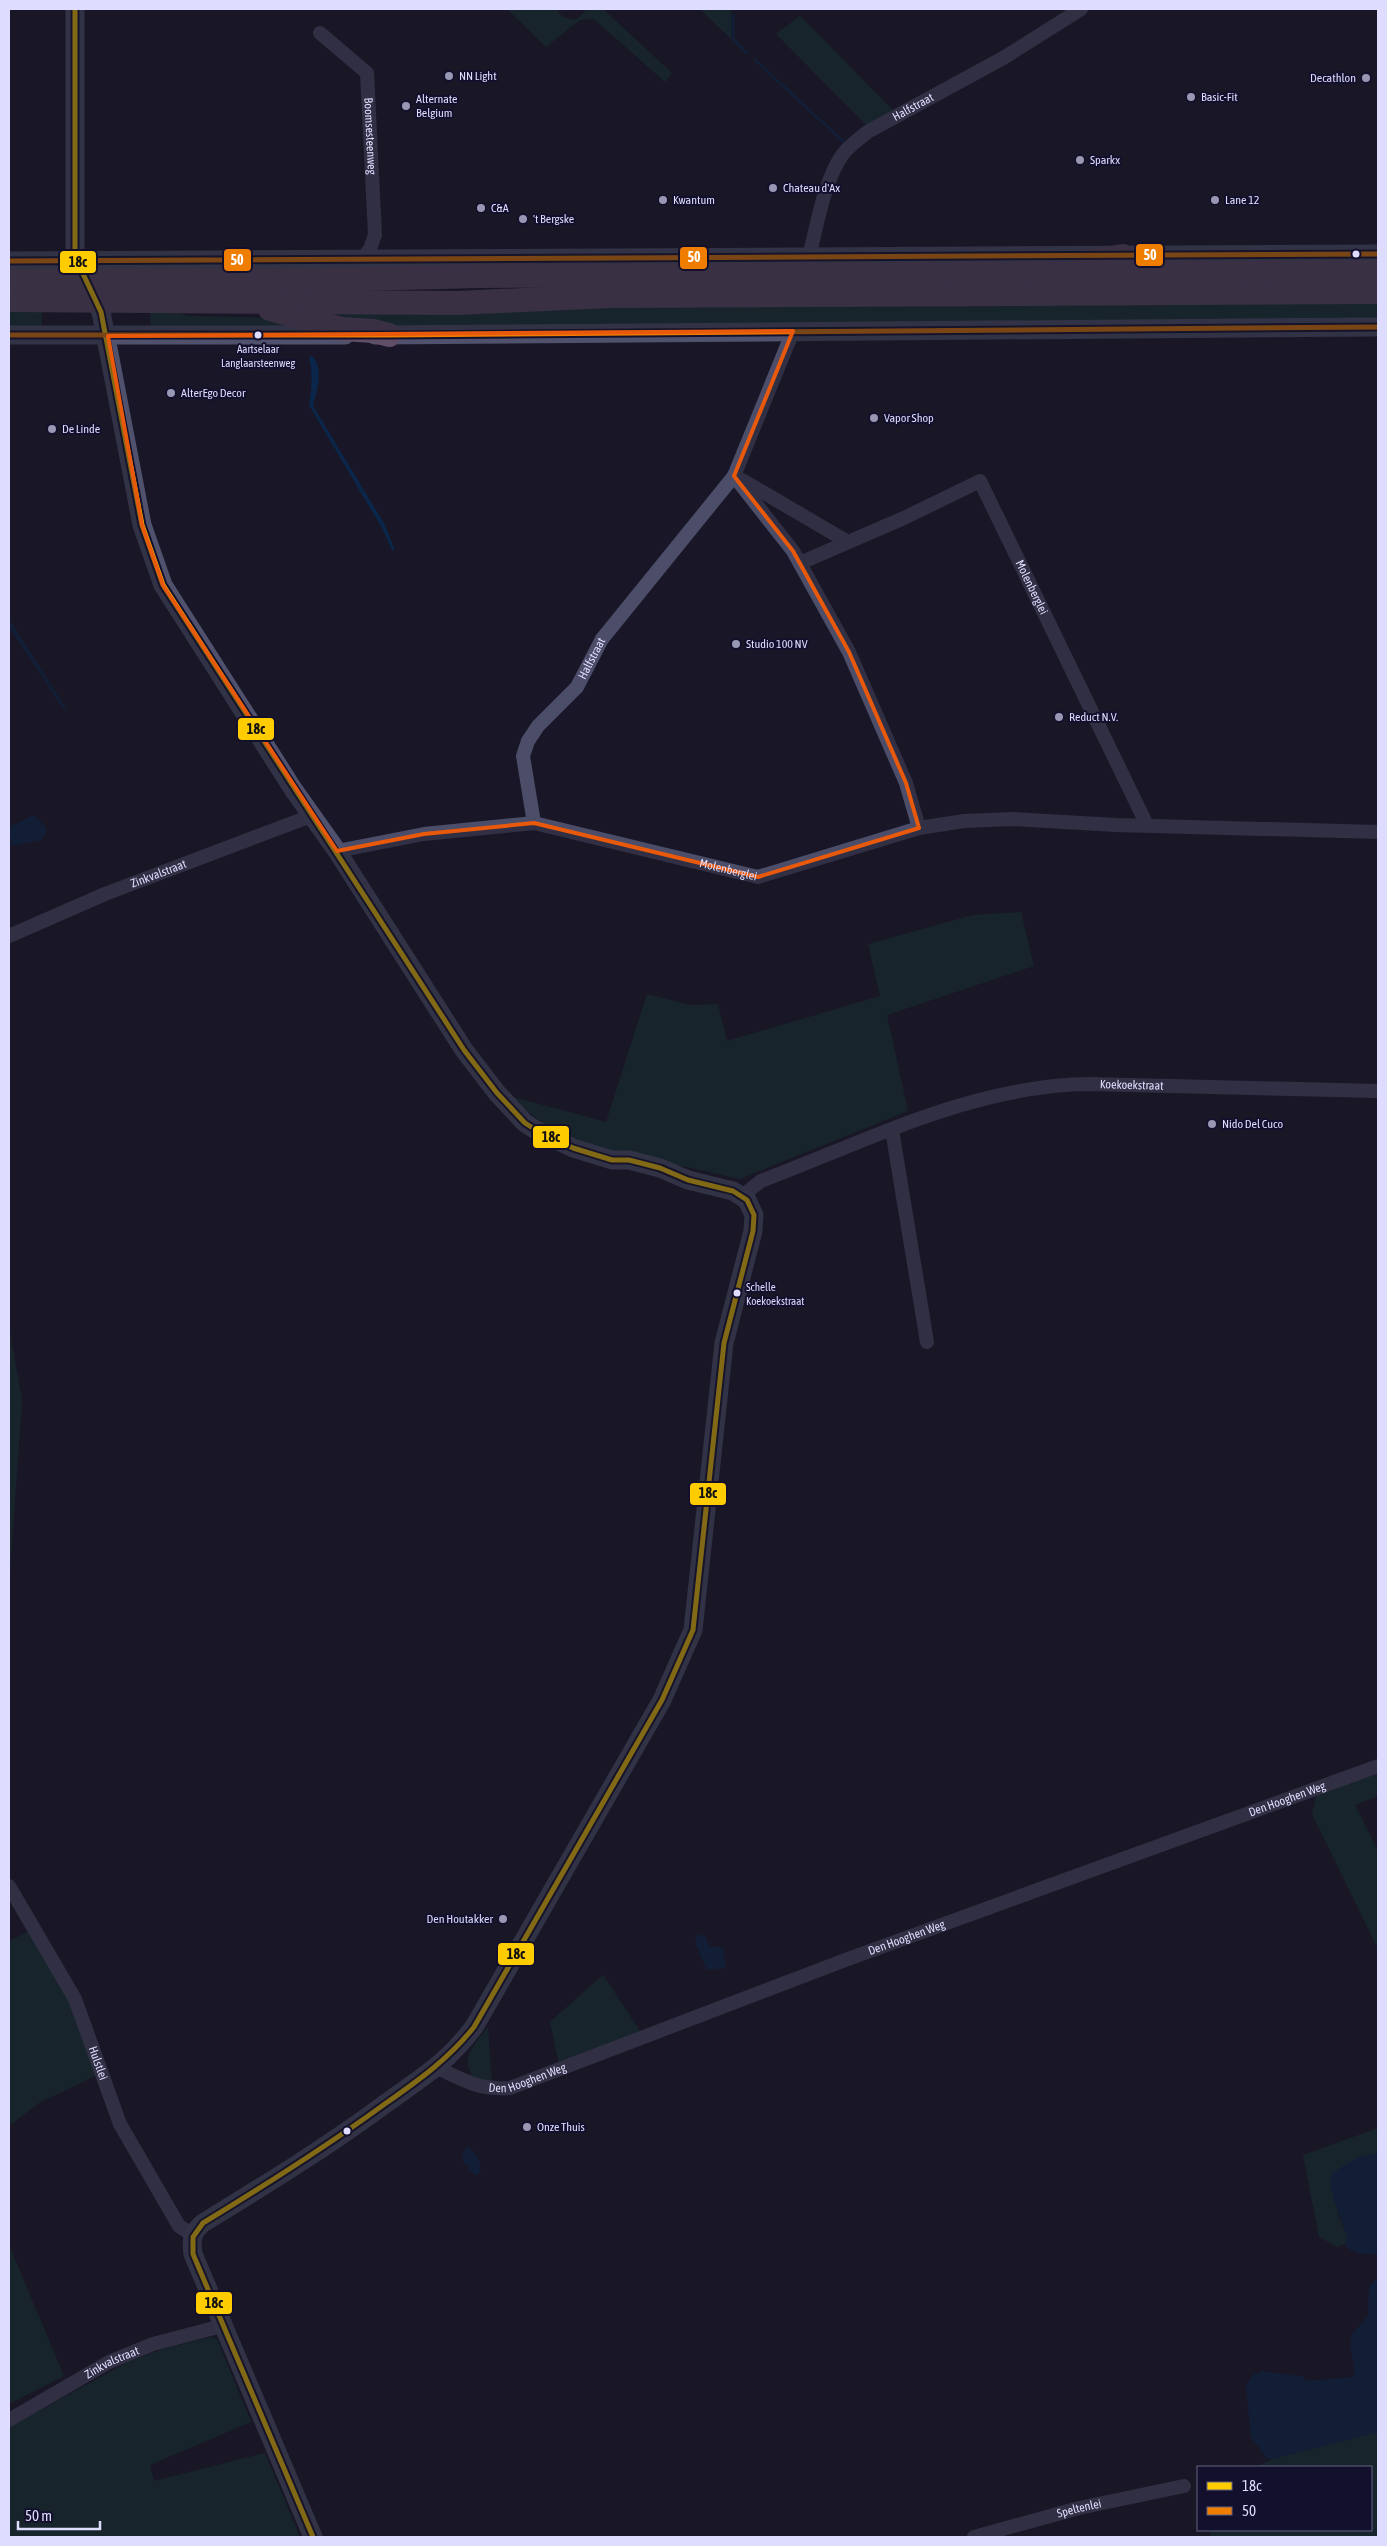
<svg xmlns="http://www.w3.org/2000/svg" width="1387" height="2546" viewBox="0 0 1387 2546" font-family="'Asap Condensed',sans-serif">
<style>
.green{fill:#143432}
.water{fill:#0a274b}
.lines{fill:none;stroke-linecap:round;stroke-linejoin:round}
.stream{stroke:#0a274b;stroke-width:3}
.street{stroke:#4c4d68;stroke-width:14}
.secondary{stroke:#50526d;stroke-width:19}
.highway{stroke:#604e69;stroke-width:24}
.bus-1-casing{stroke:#13102e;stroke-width:9}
.bus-2-casing{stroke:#13102e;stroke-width:9}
.bus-1{stroke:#fc0;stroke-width:5}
.bus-2{stroke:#ef7d00;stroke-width:5}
.marked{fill:none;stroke:#e8590c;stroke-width:4;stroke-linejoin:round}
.poi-dot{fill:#9998b3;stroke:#13102e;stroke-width:2}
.bus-dot{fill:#deddff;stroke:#13102e;stroke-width:2}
.labels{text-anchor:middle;stroke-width:4;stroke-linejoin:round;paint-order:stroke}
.bus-label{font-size:11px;fill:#deddff;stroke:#13102e}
.poi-label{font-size:12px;fill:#deddff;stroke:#13102e;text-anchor:start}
.street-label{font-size:12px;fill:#deddff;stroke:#13102e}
.line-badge{stroke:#13102e;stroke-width:2}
.badge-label{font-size:14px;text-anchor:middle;font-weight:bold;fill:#fff}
.pale-badge-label{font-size:14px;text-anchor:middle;font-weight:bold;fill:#111}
</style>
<rect width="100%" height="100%" fill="#191727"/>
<g class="green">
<polygon points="507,9 556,9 563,17 576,20 587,9 603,9 672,73 665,82 594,19 580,20 546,47"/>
<polygon points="700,9 731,9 731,39"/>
<polygon points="800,16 893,110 866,125 776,34"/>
<polygon points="1378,300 1378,323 360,327 300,311 731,302"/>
<rect x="9" y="311" width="33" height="19"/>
<polygon points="150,311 173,311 188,316 274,318 308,326 151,328"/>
<polygon points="1021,912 1034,966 887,1015 908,1111 740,1179 588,1145 546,1125 506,1095 606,1122 647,994 690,1005 718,1004 727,1041 880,996 868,944 973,915"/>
<polygon points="9,1326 22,1401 9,1586"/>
<polygon points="1378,1766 1378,1796 1355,1805 1378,1851 1378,1949 1312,1814 1318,1789"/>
<polygon points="34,1929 75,1999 97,2075 39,2103 9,2126 9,1941"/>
<polygon points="603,1975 644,2037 560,2069 550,2022"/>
<path d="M488,2027L492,2086L474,2079C459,2056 474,2046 488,2027Z"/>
<polygon points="1378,2128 1378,2153 1358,2157 1345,2167 1330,2184 1339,2217 1347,2236 1345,2244 1337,2247 1319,2237 1303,2155"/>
<polygon points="9,2245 64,2376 9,2404"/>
<polygon points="211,2337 217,2339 251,2422 150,2465 154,2481 265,2453 300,2537 9,2537 9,2427 130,2361 163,2349"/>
<polygon points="1378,2432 1378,2537 1211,2537 1209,2530 1371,2530 1371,2467 1256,2467 1273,2459"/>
</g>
<g class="water">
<path d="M312,356C325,369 316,392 313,406L385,525L395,551L392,550L382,528L309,405C312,388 313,375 309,357Z"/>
<polygon points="9,619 66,708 64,710 9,627"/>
<path d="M32,816H36L47,829C44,842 37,841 26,843C20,844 17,847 11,845L9,827Z"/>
<polygon points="701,1934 705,1936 710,1947 721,1947 724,1950 725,1968 707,1970 695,1943 696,1938"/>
<path d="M468,2147C477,2152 479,2160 481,2170L476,2176L468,2170L470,2167L462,2161L463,2153Z"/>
<path d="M1378,2153V2254C1365,2254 1354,2256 1345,2244L1347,2236L1334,2200L1330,2184L1332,2173L1358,2157Z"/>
<polygon points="1378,2278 1378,2432 1273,2459 1267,2459 1251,2437 1246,2386 1253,2375 1262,2371 1304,2377 1305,2381 1353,2377 1355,2371 1350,2345 1353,2333 1368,2316 1369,2286"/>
</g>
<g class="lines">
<g class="stream">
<polyline points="733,15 733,39 747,53"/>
<polyline points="755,60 846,144"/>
</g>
<g class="street">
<path id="s1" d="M320,33L367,73L375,235L370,249L362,259"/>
<path id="s2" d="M809,257C817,226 824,180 843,154C850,145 860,138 869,131L1005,57L1081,9"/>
<polyline points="734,476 793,551 849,652 906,783 919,828"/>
<polyline points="742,480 848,542"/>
<path id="s3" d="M800,563L904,518L980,481L1147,825"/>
<path id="s4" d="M534,823L523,756L528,741L538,726L577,687L602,639L734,476L793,331"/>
<path id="s5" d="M337,851L424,834L534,823L758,877L919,828L964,821L1013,819L1116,825L1378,832"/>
<path id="s6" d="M9,936L105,894L311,816"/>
<polyline points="892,1130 927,1342"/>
<path id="s7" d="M742,1196L761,1181C867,1141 974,1085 1090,1084L1378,1091"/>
<path id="s8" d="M9,1886L75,1999L120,2124L179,2226L193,2235"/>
<path id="s9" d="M438,2068C464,2081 480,2090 510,2088L848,1959L1378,1766"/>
<path id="s10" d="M9,2420L109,2362L153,2344L222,2326"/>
<path id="s11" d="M974,2537L1079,2508L1184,2486"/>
</g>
<g class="secondary">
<path d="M75,9V250L77,261L101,312L142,525L163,585L293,789L337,851L464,1050L497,1093L525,1123L536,1130L573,1148L612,1160H629L660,1168L688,1180L733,1191L747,1200L754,1215L753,1231L724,1343L693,1630L662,1700L474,2027C445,2065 422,2077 385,2104C327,2147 265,2185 203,2223C192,2232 191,2240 193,2254L313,2537"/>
<polyline points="9,261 1378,254"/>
<polyline points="9,335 345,335"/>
<polyline points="375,335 1378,327"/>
</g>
<g class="highway">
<polyline points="1085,262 1123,256"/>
<polyline points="9,281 323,280 477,276 1378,272"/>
<polyline points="9,300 458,303 610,296 1378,292"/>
<polyline points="270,309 342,329 374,331 389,335"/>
</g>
<defs>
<path id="bus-1" d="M75,9V250L77,261L101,312L142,525L163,585L464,1050L497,1093L525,1123L536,1130L573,1148L612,1160H629L660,1168L688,1180L733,1191L747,1200L754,1215L753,1231L724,1343L693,1630L662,1700L474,2027C448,2060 416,2082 382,2106C324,2148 264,2186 203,2223L193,2237V2254L313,2537"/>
<g id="bus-2">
<polyline points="9,261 1378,254"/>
<polyline points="9,335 389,335 1378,327"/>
</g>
</defs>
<use href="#bus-1" class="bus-1-casing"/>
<use href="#bus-2" class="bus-2-casing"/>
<use href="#bus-1" class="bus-1"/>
<use href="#bus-2" class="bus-2"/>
</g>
<path d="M0 0H1387V2546H0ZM793,331L734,476L793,551L849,652L906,783L919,828L758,877L534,823L424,834L337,851L163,585L142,525L108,336Z" fill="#191727" fill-opacity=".55" fill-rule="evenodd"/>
<path class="marked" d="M793,331L734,476L793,551L849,652L906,783L919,828L758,877L534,823L424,834L337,851L163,585L142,525L108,336Z"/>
<g class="poi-dot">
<circle cx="449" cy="76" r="5"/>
<circle cx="1366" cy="78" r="5"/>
<circle cx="1191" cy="97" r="5"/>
<circle cx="406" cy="106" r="5"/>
<circle cx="1080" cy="160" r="5"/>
<circle cx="773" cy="188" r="5"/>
<circle cx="663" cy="200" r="5"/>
<circle cx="1215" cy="200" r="5"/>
<circle cx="481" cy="208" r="5"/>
<circle cx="523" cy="219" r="5"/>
<circle cx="171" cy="393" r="5"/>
<circle cx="874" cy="418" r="5"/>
<circle cx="52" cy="429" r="5"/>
<circle cx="736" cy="644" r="5"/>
<circle cx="1059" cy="717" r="5"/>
<circle cx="1212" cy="1124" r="5"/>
<circle cx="503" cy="1919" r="5"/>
<circle cx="527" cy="2127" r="5"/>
</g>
<g class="bus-dot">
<circle cx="1356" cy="254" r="4.5"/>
<circle cx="258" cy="335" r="4.5"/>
<circle cx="737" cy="1293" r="4.5"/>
<circle cx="347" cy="2131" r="4.5"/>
</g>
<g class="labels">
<g class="bus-label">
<text x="258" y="353">Aartselaar<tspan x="258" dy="14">Langlaarsteenweg</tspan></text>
<text x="746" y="1291" text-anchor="start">Schelle<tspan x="746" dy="14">Koekoekstraat</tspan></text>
</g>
<g class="poi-label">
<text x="459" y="80">NN Light</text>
<text x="1356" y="82" text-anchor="end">Decathlon</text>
<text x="1201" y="101">Basic-Fit</text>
<text x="416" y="103">Alternate<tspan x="416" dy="14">Belgium</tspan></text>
<text x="1090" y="164">Sparkx</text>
<text x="783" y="192">Chateau d'Ax</text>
<text x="673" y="204">Kwantum</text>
<text x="1225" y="204">Lane 12</text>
<text x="491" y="212">C&amp;A</text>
<text x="533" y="223">'t Bergske</text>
<text x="181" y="397">AlterEgo Decor</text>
<text x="884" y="422">Vapor Shop</text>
<text x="62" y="433">De Linde</text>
<text x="746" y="648">Studio 100 NV</text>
<text x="1069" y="721">Reduct N.V.</text>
<text x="1222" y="1128">Nido Del Cuco</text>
<text x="493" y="1923" text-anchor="end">Den Houtakker</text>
<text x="537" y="2131">Onze Thuis</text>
</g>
<g class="street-label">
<text dy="4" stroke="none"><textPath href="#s2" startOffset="194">Halfstraat</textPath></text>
<text dy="4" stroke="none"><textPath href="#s1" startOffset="125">Boomsesteenweg</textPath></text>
<text dy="4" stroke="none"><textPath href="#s3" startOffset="316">Molenberglei</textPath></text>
<text dy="4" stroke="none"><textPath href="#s4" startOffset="189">Halfstraat</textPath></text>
<text dy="4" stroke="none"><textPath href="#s5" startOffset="399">Molenberglei</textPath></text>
<text dy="4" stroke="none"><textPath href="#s6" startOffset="162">Zinkvalstraat</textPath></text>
<text dy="4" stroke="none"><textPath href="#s7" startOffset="411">Koekoekstraat</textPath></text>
<text dy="4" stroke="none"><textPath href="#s9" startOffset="905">Den Hooghen Weg</textPath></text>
<text dy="4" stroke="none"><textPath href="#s9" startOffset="500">Den Hooghen Weg</textPath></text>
<text dy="4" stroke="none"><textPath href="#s8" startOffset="199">Hulstlei</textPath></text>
<text dy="4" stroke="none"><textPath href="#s9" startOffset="95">Den Hooghen Weg</textPath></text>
<text dy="4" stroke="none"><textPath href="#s10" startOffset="118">Zinkvalstraat</textPath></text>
<text dy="4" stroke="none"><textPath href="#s11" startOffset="109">Speltenlei</textPath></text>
</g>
</g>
<g class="line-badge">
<rect x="1135" y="243" width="29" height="24" rx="5" fill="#ef7d00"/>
<rect x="679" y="246" width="29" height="24" rx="5" fill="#ef7d00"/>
<rect x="223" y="248" width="29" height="24" rx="5" fill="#ef7d00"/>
<rect x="59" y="250" width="38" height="24" rx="5" fill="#fc0"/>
<rect x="237" y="717" width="38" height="24" rx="5" fill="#fc0"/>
<rect x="532" y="1125" width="38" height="24" rx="5" fill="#fc0"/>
<rect x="689" y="1482" width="38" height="24" rx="5" fill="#fc0"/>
<rect x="497" y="1942" width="38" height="24" rx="5" fill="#fc0"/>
<rect x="195" y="2291" width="38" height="24" rx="5" fill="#fc0"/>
</g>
<g class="badge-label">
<text x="1150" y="260">50</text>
<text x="694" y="262">50</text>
<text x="237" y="265">50</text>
</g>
<g class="pale-badge-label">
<text x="78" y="267">18c</text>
<text x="256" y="734">18c</text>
<text x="551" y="1142">18c</text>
<text x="708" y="1498">18c</text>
<text x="516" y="1959">18c</text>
<text x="214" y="2308">18c</text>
</g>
<rect width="1387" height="2546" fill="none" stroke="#deddff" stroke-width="20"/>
<rect x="1197" y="2466" width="175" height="65" fill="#13102e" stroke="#646282"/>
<rect x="1207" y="2482" width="25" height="8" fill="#ffcc00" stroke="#646282"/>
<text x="1242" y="2491" font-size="15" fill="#deddff">18c</text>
<rect x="1207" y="2507" width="25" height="8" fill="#ef7d00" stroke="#646282"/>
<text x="1242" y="2516" font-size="15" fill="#deddff">50</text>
<path d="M18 2521v8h82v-8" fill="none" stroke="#deddff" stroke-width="2.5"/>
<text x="25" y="2521" font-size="15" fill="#deddff" stroke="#13102e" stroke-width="4" paint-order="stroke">50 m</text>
</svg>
